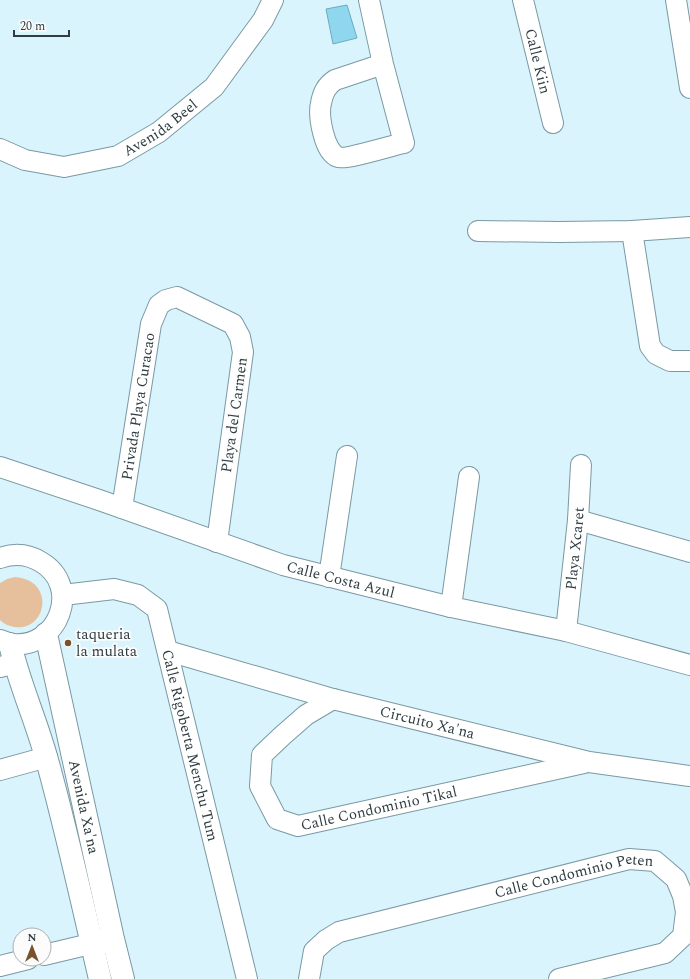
<svg xmlns="http://www.w3.org/2000/svg" width="690" height="979" viewBox="0 0 690 979" font-family="Spectral,serif">
<style>
.green{fill:#e6c09c}
.water{fill:#8fd7ee;stroke:#72a9ba}
.lines{fill:none;stroke-linecap:round;stroke-linejoin:round}
.minor-casing{stroke:#7a99a3;stroke-width:22}
.tertiary-casing{stroke:#7a99a3;stroke-width:24}
.minor{stroke:#fff;stroke-width:20}
.tertiary{stroke:#fff;stroke-width:22}
.poi-dot{fill:#77522c;stroke:#fcfcfc;stroke-width:1.5}
.labels{text-anchor:middle;stroke-width:3.5;stroke-linejoin:round;paint-order:stroke}
.street-label{font-size:15px;fill:#2f3d41;stroke:#fcfcfc}
.poi-label{font-size:15px;fill:#2f3d41;stroke:#fcfcfc;text-anchor:start}
</style>
<rect width="100%" height="100%" fill="#d9f4fc"/>
<path class="green" d="M15,577C56,580 47,632 14,627C9,626 4,624 0,620V583L7,579Z"/>
<polygon class="water" points="347,5 357,38 333,44 326,9"/>
<g class="lines">
<defs>
<g id="minor">
<path d="M369,0L383,64L404,143C393,145 346,160 338,157C324,152 318,116 321,103C323,93 326,86 335,80L383,64"/>
<path id="s1" d="M523,0L553,123"/>
<polyline points="676,0 690,88"/>
<path id="s2" d="M0,149L25,160L64,167L118,156L159,132L214,87L263,20L273,0"/>
<polyline points="478,231 559,232 632,231 690,227"/>
<polyline points="632,231 650,346 656,354 670,361 690,361"/>
<path id="s3" d="M0,467L102,501L283,565L451,607L566,631L690,665"/>
<path id="s4" d="M122,508L151,324L159,305L166,300L177,297L233,324L240,337L243,352L217,542"/>
<polyline points="578,520 690,552"/>
<path d="M0,558C14,553 28,554 41,562C82,586 59,649 12,644C8,643 4,641 0,640"/>
<polyline points="329,577 347,456"/>
<path id="s5" d="M63,595L114,589L138,595L157,609L247,979"/>
<polyline points="451,607 469,477"/>
<path id="s6" d="M566,631L578,520L581,465"/>
<path id="s7" d="M168,651L333,699L589,762L690,776"/>
<polyline points="0,667 15,663"/>
<path id="s8" d="M333,699L306,715L282,736L262,755L260,786L277,819L298,826L584,763"/>
<polyline points="0,770 47,757"/>
<polyline points="44,955 107,940"/>
<polyline points="0,966 28,959"/>
<path id="s9" d="M309,979L314,951L326,940L339,932L629,859L655,861L676,879L683,896L686,912L683,936L665,953L559,979"/>
</g>
<g id="tertiary">
<path id="s10" d="M46,634L113,939L123,979"/>
<path d="M10,644C19,683 36,720 47,760C67,832 83,906 100,979"/>
</g>
</defs>
<use href="#minor" class="minor-casing"/>
<use href="#tertiary" class="tertiary-casing"/>
<use href="#minor" class="minor"/>
<use href="#tertiary" class="tertiary"/>
</g>
<circle class="poi-dot" cx="68" cy="643" r="4"/>
<g class="labels">
<g class="street-label">
<text dy="5" stroke="none"><textPath href="#s1" startOffset="63">Calle Kiin</textPath></text>
<text dy="5" stroke="none"><textPath href="#s2" startOffset="173">Avenida Beel</textPath></text>
<text dy="5" stroke="none"><textPath href="#s4" startOffset="103">Privada Playa Curacao</textPath></text>
<text transform="translate(234 415) rotate(-82)" y="5">Playa del Carmen</text>
<text dy="5" stroke="none"><textPath href="#s6" startOffset="83">Playa Xcaret</textPath></text>
<text dy="5" stroke="none"><textPath href="#s3" startOffset="359">Calle Costa Azul</textPath></text>
<text dy="5" stroke="none"><textPath href="#s7" startOffset="269">Circuito Xa'na</textPath></text>
<text dy="5" stroke="none"><textPath href="#s5" startOffset="240">Calle Rigoberta Menchu Tum</textPath></text>
<text dy="5" stroke="none"><textPath href="#s10" startOffset="177">Avenida Xa'na</textPath></text>
<text dy="5" stroke="none"><textPath href="#s8" startOffset="264">Calle Condominio Tikal</textPath></text>
<text dy="5" stroke="none"><textPath href="#s9" startOffset="302">Calle Condominio Peten</textPath></text>
</g>
<g class="poi-label">
<text x="76" y="639">taqueria<tspan x="76" dy="17">la mulata</tspan></text>
</g>
</g>
<g transform="translate(32 947)"><circle r="19" fill="#fcfcfc" stroke="#aab0b1"/>
<path d="M0-3L7 15L0 10L-7 15Z" fill="#77522c"/>
<text y="-6" font-size="11" font-weight="bold" text-anchor="middle" fill="#2f3d41">N</text>
</g>
<path d="M14 30v6h55v-6" fill="none" stroke="#2f3d41" stroke-width="2"/>
<text x="20" y="30" font-size="12" fill="#2f3d41" stroke="#fcfcfc" stroke-width="3" paint-order="stroke">20 m</text>
</svg>
